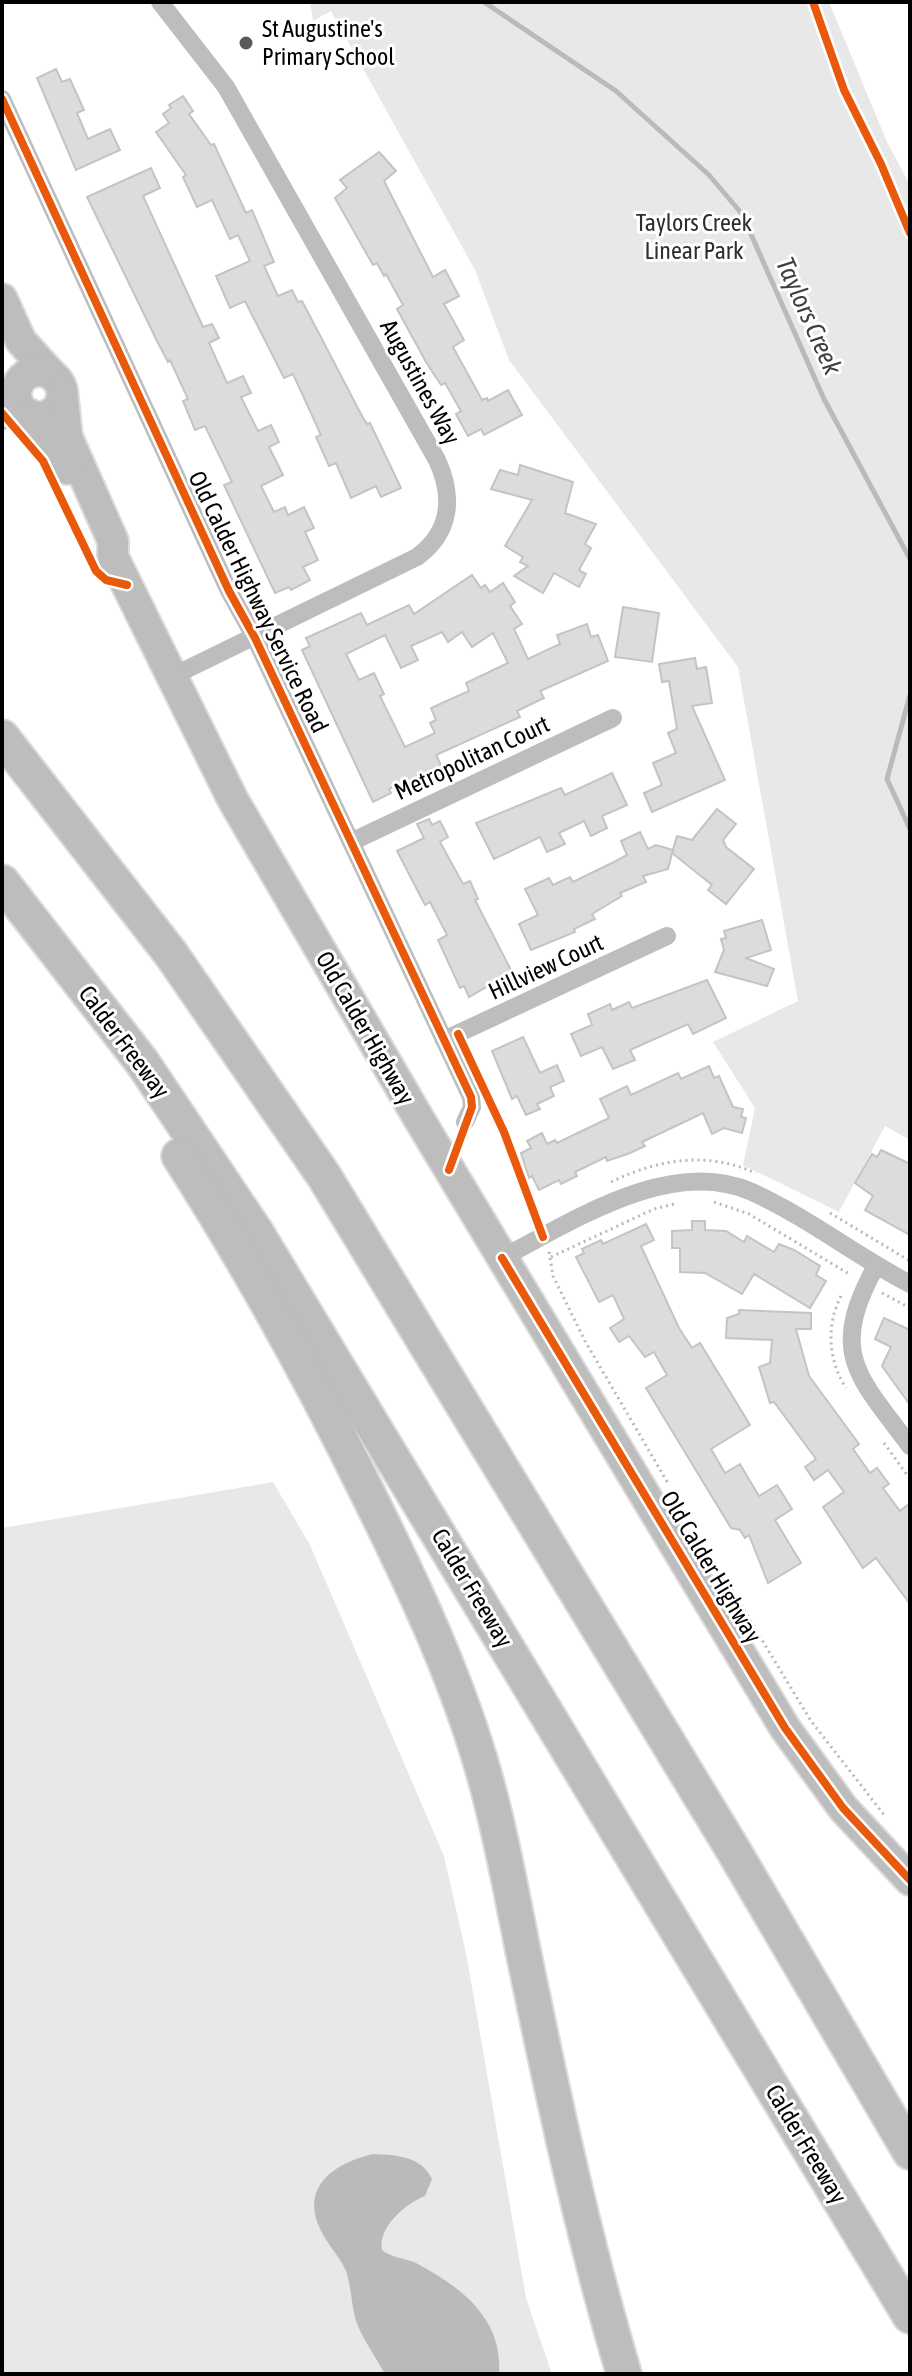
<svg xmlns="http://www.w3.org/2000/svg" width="912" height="2376" viewBox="0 0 912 2376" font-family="'Asap Condensed',sans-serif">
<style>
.green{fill:#e8e8e8}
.water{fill:#bababa}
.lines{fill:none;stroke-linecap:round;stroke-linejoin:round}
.stream{stroke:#bababa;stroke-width:5}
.building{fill:#dcdcdc;stroke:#c4c4c4;stroke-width:2;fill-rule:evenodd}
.primary-casing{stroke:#dbdbdb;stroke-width:34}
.highway-casing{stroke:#dbdbdb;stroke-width:38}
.path{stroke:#b8b8b8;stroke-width:3;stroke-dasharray:2 4;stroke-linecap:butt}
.street{stroke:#bdbdbd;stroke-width:18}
.primary{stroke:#bdbdbd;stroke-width:30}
.highway{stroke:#bdbdbd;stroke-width:34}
.cycleway-casing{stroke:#fff;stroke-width:13}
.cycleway{stroke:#e8590c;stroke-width:8}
.poi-dot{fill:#595959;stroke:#fff;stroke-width:3}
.labels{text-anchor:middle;stroke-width:6;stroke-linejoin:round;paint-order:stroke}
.poi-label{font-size:24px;fill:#000;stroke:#fff;text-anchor:start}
.park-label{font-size:24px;fill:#2d2d2d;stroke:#fff}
.street-label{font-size:24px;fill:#000;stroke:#fff}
.water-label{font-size:26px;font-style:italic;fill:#3e3e3e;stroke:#fff}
</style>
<rect width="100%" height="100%" fill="#fff"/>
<g class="green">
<polygon points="310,2 829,2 887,142 910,185 910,1140 885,1126 839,1212 743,1165 755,1108 713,1042 798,1001 738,667 509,360 475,270 331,11 313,21"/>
<polygon points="273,1482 310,1545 444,1856 466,1953 526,2298 552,2374 2,2374 2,1528"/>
</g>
<path class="water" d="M373,2154C397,2155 421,2156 432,2179L425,2196C405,2204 378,2227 382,2250C392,2258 405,2258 416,2263C461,2287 503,2318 499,2374H385C376,2358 365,2342 358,2326C351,2309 352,2288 346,2271C339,2255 324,2241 318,2224C302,2183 339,2162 373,2154Z"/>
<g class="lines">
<g class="stream">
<polyline points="484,2 616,91 709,175 742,214 824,399 910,559"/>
<polyline points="910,695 887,779 910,829"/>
</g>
</g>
<g class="building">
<polygon points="56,69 62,82 70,79 84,110 77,113 88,139 110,129 120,150 76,170 37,78"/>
<polygon points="183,96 193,111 189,114 211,145 214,144 246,213 252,210 274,262 264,266 278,296 292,290 298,302 302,301 362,416 367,424 370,423 401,488 381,497 376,486 351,498 336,463 329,466 316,437 321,435 293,374 284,378 245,301 230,308 216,276 250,261 238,235 230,239 212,200 197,207 183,177 186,175 156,132 169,123 163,114 171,108 169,105"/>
<polygon points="379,152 396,171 384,181 433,277 445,270 459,296 444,304 464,340 453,347 482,400 487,398 488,401 508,390 522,415 484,435 481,429 468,436 456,414 461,411 445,383 441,385 426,362 397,309 403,305 386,274 384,276 377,263 373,265 335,198 347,188 340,180"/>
<polygon points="151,168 160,188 143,196 203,327 212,324 219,338 209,343 227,383 243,376 251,393 241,397 258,431 271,425 279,442 269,447 283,475 261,486 274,512 285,507 288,515 304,507 314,528 305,532 318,560 303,567 310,580 291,590 289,587 275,593 224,485 232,482 205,426 195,430 183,401 188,399 170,360 168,362 157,341 87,197"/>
<polygon points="520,465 573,482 565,513 596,524 585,544 591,548 579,570 586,574 579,587 554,573 543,593 514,576 528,566 520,562 523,557 505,546 532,500 491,489 500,470 518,475"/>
<path d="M472,575L481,588L485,585L490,592L503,583L515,602L510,606L522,624L514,629L528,659L560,644L557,635L587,624L591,637L598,635L608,661L540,691L544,698L517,711L520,717L436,755L441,765L389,789L391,793L373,802L302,650L310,646L306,638L361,613L367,625L409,605L414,614ZM442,632L448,642L462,632L472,647L493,633L508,663L466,683L469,691L431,708L436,720L430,723L435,733L405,747L380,696L384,694L374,673L359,680L346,654L385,635L401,668L418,660L411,646Z"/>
<polygon points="623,607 659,613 652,662 615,657"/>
<polygon points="695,658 697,669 706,667 712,703 692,706 725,780 652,812 644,793 662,785 653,763 676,753 668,733 677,729 669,681 662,682 659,664"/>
<polygon points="612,773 627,805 602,816 607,828 591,836 584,821 559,833 565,844 547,852 540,837 494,859 476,823 561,788 565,795"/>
<polygon points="717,809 736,824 723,840 726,847 754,869 726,904 708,890 712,885 672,853 677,836 692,840"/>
<polygon points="429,819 432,825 440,821 448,837 440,842 463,884 470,881 478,899 475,900 512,972 469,997 464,986 460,988 438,940 447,935 430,902 425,905 397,851 424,838 417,824"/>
<polygon points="640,832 648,849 656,845 673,850 668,869 643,876 646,882 620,893 622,896 592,914 595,919 574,929 575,932 531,950 519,924 538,915 525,889 549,878 553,885 570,877 573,882 612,863 627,855 621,841"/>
<polygon points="762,920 771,950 746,958 774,969 767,986 715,972 724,950 721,939 726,938 724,931"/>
<polygon points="707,980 726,1018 693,1034 688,1024 630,1050 635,1060 613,1069 602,1047 581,1056 571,1034 592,1025 588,1014 610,1004 612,1010 629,1002 632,1008"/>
<polygon points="523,1037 540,1073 557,1065 564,1081 550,1087 554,1096 537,1104 540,1109 526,1115 517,1096 512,1099 492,1051"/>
<polygon points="709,1066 714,1078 719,1076 733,1107 743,1109 741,1117 746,1118 742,1133 724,1128 712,1134 703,1113 642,1142 645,1146 630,1153 607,1161 606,1157 575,1172 577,1176 561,1184 559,1180 539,1190 532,1176 529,1178 521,1153 531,1148 527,1141 542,1133 547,1144 555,1140 557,1143 609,1118 600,1099 627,1086 631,1095 678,1073 681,1079"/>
<polygon points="881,1150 910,1164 910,1235 865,1210 873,1196 855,1183 872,1154 877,1157"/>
<polygon points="692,1221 705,1221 705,1230 726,1231 744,1242 747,1236 774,1252 779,1244 794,1250 820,1266 816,1275 826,1281 810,1308 754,1274 742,1294 705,1273 680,1272 680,1248 672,1248 672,1231 692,1230"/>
<polygon points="646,1224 654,1240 641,1246 679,1328 692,1348 700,1343 750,1425 711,1449 725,1473 740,1464 759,1496 777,1485 792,1509 775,1520 801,1563 768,1583 749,1535 745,1538 740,1530 731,1528 646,1388 667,1375 654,1352 645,1357 629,1336 619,1342 610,1328 624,1319 613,1295 599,1302 576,1257 584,1253 582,1249 601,1240 603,1244"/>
<polygon points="739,1310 811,1313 811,1329 796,1329 809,1376 859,1444 853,1449 870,1473 877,1468 889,1484 883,1488 900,1511 910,1503 910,1604 876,1558 863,1568 823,1507 844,1492 828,1470 814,1480 805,1467 816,1459 774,1402 770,1403 759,1367 770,1363 772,1340 726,1338 727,1318 739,1314"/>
<polygon points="884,1318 910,1330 910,1405 882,1366 891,1347 875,1339"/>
</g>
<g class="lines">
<defs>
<g id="primary">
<polyline points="2,299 21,341 51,374"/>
<circle cx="39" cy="394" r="23"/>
<polyline points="62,390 67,437 113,541 113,557 233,800 419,1119 785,1728 843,1808 910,1880"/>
<polyline points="31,415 67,469"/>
</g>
<g id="highway">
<polyline points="2,737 171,954 324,1176 735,1853 910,2152"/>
<polyline points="2,882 142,1062 256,1232 910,2316"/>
<path d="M179,1156C249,1265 311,1378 368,1494C411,1581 452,1667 480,1760C502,1833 514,1910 530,1984C557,2115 586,2246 624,2374"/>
</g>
</defs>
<use href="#primary" class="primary-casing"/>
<use href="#highway" class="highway-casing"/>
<g class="path">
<path d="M611,1182C659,1159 706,1151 756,1173"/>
<polyline points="714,1202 749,1214 851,1275"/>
<polyline points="830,1213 910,1261"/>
<polyline points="549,1252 553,1276 585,1341 669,1485"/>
<polyline points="551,1257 654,1209 674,1204"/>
<polyline points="882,1293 910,1308"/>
<path d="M841,1296C826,1325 828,1360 846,1388"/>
<polyline points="884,1443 910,1479"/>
<polyline points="722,1574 811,1721 885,1816"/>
</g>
<g class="street">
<path d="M160,2L226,87L437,460C454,497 451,532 417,557L171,677"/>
<polyline points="2,99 229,591 255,638 471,1097 472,1107 465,1122"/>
<polyline points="2,398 17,388"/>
<polyline points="2,421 28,414"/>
<polyline points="351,842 613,718"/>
<polyline points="444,1040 667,936"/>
<path d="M502,1258C573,1221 671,1156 752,1192C807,1217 856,1256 910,1284"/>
<path d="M876,1266C828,1353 857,1375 910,1446"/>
</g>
<use href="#primary" class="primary"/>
<use href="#highway" class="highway"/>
<defs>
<g id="cycleway">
<polyline points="813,2 844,90 881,164 910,233"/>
<polyline points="2,99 229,591 255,638 471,1097 472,1107 449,1170"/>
<polyline points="2,413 43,461 96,571 106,580 127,585"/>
<polyline points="458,1034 504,1132 543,1237"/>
<polyline points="502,1258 785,1728 843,1808 910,1880"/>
</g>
</defs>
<use href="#cycleway" class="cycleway-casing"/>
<use href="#cycleway" class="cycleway"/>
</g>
<circle class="poi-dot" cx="246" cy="43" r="8"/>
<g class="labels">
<g class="poi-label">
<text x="262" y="37">St Augustine's<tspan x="262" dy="28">Primary School</tspan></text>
</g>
<g class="park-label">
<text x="694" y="231">Taylors Creek<tspan x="694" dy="28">Linear Park</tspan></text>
</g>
<g class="street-label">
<text transform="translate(420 382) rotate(61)" y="8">Augustines Way</text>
<text transform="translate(258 602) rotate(64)" y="8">Old Calder Highway Service Road</text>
<text transform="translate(472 758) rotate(-25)" y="8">Metropolitan Court</text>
<text transform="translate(546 967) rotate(-25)" y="8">Hillview Court</text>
<text transform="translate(365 1028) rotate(60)" y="8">Old Calder Highway</text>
<text transform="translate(124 1042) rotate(53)" y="8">Calder Freeway</text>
<text transform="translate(711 1567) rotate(59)" y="8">Old Calder Highway</text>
<text transform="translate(472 1588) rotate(59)" y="8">Calder Freeway</text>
<text transform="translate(806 2144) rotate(59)" y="8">Calder Freeway</text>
</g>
<g class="water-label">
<text transform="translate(809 316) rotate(66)" y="9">Taylors Creek</text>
</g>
</g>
<rect width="912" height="2376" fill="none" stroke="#000000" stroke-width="8"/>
</svg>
